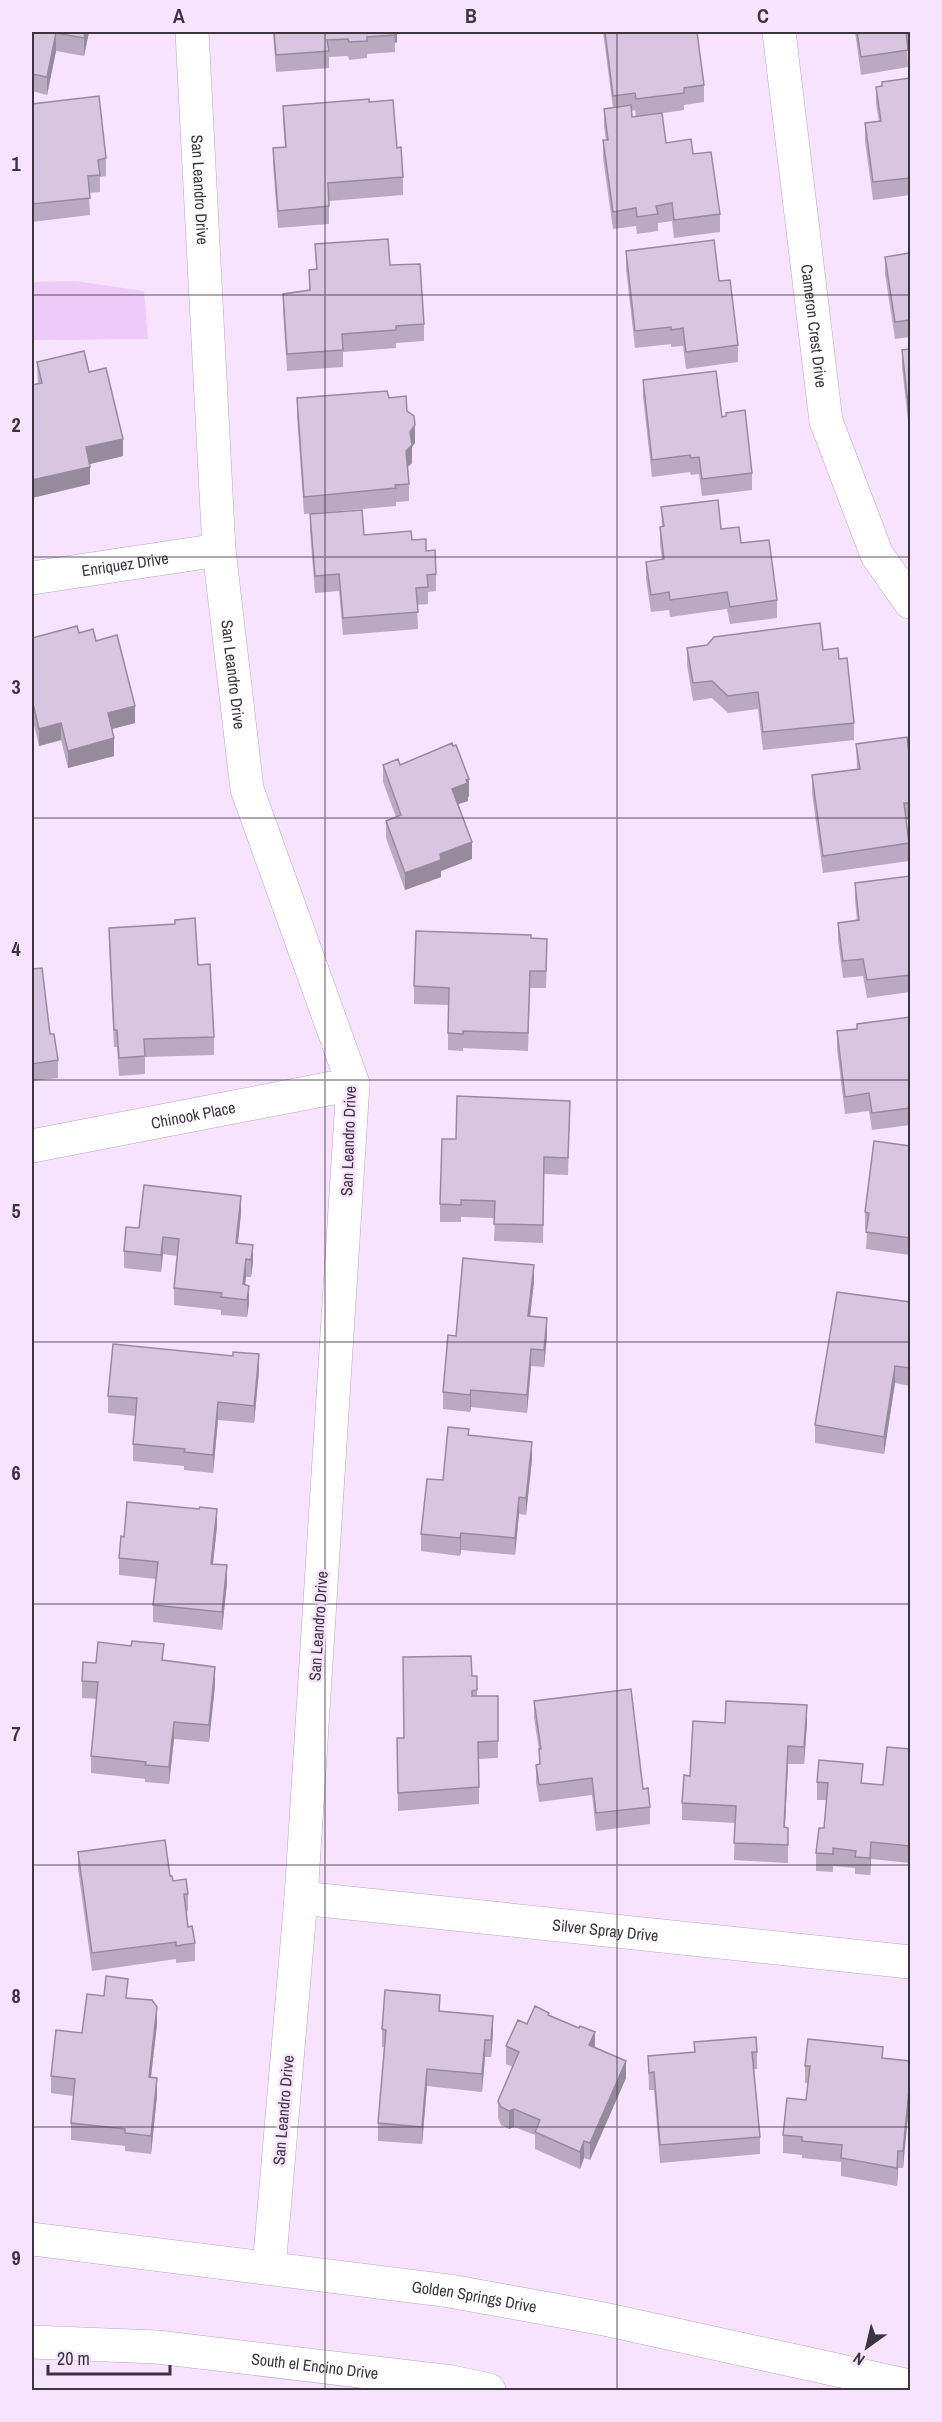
<svg xmlns="http://www.w3.org/2000/svg" width="942" height="2422" viewBox="0 0 942 2422" font-family="'Archivo Narrow',sans-serif">
<style>
.green{fill:#edcaf7}
.lines{fill:none;stroke-linecap:round;stroke-linejoin:round}
.street-casing{stroke:#baa7c0;stroke-width:34}
.secondary-casing{stroke:#baa7c0;stroke-width:34}
.street{stroke:#fff;stroke-width:33}
.secondary{stroke:#fff;stroke-width:33}
.wall{fill:#bba9c1}
.shaded-wall{fill:#988a9d}
.building{fill:#d9c5e0;stroke:#988a9d;stroke-width:1.5}
.grid{fill:none;stroke:#3c343f;stroke-width:1.5;stroke-opacity:0.55}
.labels{text-anchor:middle;stroke-width:5;stroke-linejoin:round;paint-order:stroke}
.street-label{font-size:16px;fill:#3c343f;stroke:#f7e3fe}
.neatline{fill:none;stroke:#3c343f;stroke-width:2}
.grid-label{font-size:20px;text-anchor:middle;font-weight:bold;fill:#3c343f}
</style>
<rect width="100%" height="100%" fill="#f7e3fe"/>
<polygon class="green" points="75,281 144,291 148,339 32,340 32,282"/>
<g class="lines">
<defs>
<g id="street">
<path id="s1" d="M192,32L219,550L247,789L353,1084L301,1898L269,2268"/>
<path id="s2" d="M779,32L826,421L877,555L910,602"/>
<path id="s3" d="M32,578L219,550"/>
<path id="s4" d="M32,1146L353,1084"/>
<path id="s5" d="M301,1898L910,1962"/>
<path id="s6" d="M32,2342L157,2347L452,2382L489,2390"/>
</g>
<g id="secondary">
<path id="s7" d="M32,2239L450,2291L604,2319L910,2386"/>
</g>
</defs>
<use href="#street" class="street-casing"/>
<use href="#secondary" class="secondary-casing"/>
<use href="#street" class="street"/>
<use href="#secondary" class="secondary"/>
</g>
<g class="wall">
<polygon points="32,32 89,32 84,56 56,51 47,95 32,91"/>
<polygon points="273,32 397,32 397,42 395,43 395,52 367,54 367,58 349,60 348,56 329,57 329,68 276,72"/>
<polygon points="603,32 697,32 704,85 704,102 684,105 684,110 636,117 635,110 632,111 632,117 666,143 693,154 720,214 720,232 674,238 672,221 658,223 658,231 637,234 636,226 613,229 603,158 603,140 606,140 604,126 604,109 613,108"/>
<polygon points="855,32 910,32 910,43 907,44 908,67 861,75"/>
<polygon points="910,78 910,195 873,200 865,141 865,123 879,121 876,104 876,87 882,86 882,82"/>
<polygon points="369,102 397,148 403,177 403,195 329,201 329,224 278,228 273,165 273,148 285,147 283,123 283,106"/>
<polygon points="32,104 106,158 106,176 100,177 100,192 89,193 90,215 32,222"/>
<polygon points="315,244 390,265 424,324 424,341 396,343 396,348 343,352 343,367 287,371 283,311 283,294 309,290 309,270 316,269"/>
<polygon points="626,251 719,281 738,345 738,362 686,369 683,346 671,347 671,344 635,348 626,269"/>
<polygon points="910,253 910,337 895,339 885,274 885,257"/>
<polygon points="910,349 910,430 909,430 902,367 902,350"/>
<polygon points="37,362 89,372 123,456 90,464 90,484 32,498 32,385 38,383"/>
<polygon points="643,380 722,417 752,473 752,490 702,496 699,474 691,475 690,472 652,477 643,397"/>
<polygon points="297,398 389,398 407,411 415,443 412,447 412,463 408,467 409,484 409,501 396,502 396,506 304,514 297,416"/>
<polygon points="661,507 721,529 741,543 777,600 777,618 730,624 727,609 670,617 669,610 651,612 646,579 646,562 662,560 660,544 660,527 662,527"/>
<polygon points="310,514 364,535 412,540 426,551 436,574 436,591 428,592 428,604 417,605 418,629 343,635 339,591 315,593 310,532"/>
<polygon points="79,633 96,641 135,723 112,729 114,756 68,768 61,740 39,746 32,716 32,638"/>
<polygon points="687,648 823,650 839,659 854,723 854,740 763,750 758,709 728,713 712,698 693,701 687,665"/>
<polygon points="856,744 910,761 910,820 906,820 909,843 909,861 823,873 812,793 812,775 857,769"/>
<polygon points="383,765 400,765 469,796 468,797 468,801 458,804 472,859 441,871 441,877 405,890 386,838 386,821 396,817 383,782"/>
<polygon points="910,876 910,992 867,998 863,976 843,978 838,940 838,923 857,920 855,900 855,883"/>
<polygon points="109,928 198,965 214,1037 214,1055 145,1057 145,1074 119,1076 117,1047 114,1047 109,945"/>
<polygon points="531,938 547,956 546,988 530,988 528,1051 463,1048 463,1051 448,1050 448,1005 414,1004 414,986"/>
<polygon points="32,969 58,1060 58,1078 32,1081"/>
<polygon points="910,1017 910,1125 872,1130 869,1111 845,1114 837,1049 837,1031 857,1029"/>
<polygon points="570,1101 568,1175 544,1174 543,1243 494,1241 495,1218 461,1217 461,1222 440,1222 440,1204 456,1139"/>
<polygon points="910,1146 910,1255 866,1249 867,1230 865,1229 865,1212"/>
<polygon points="241,1213 238,1243 253,1245 253,1262 251,1277 246,1277 245,1285 249,1303 247,1317 221,1315 221,1310 174,1305 174,1288 177,1256 163,1254 161,1272 124,1268 124,1251 139,1228"/>
<polygon points="534,1282 530,1316 547,1335 544,1367 531,1366 527,1413 471,1407 470,1412 443,1409 443,1392 456,1336"/>
<polygon points="910,1302 910,1386 895,1383 884,1454 815,1443 815,1425"/>
<polygon points="259,1371 254,1423 218,1420 213,1473 184,1470 184,1466 133,1461 133,1444 135,1416 108,1413 108,1396"/>
<polygon points="469,1435 532,1459 526,1515 519,1514 515,1555 461,1550 460,1556 421,1551 421,1534 443,1480"/>
<polygon points="217,1526 213,1564 227,1583 222,1630 153,1622 153,1605 156,1579 119,1575 119,1558"/>
<polygon points="164,1660 215,1685 209,1742 174,1739 169,1784 145,1782 145,1779 91,1773 91,1756 97,1699 82,1698 82,1681 96,1663"/>
<polygon points="472,1676 477,1676 477,1696 498,1696 498,1758 479,1759 479,1804 398,1811 397,1738 404,1738"/>
<polygon points="534,1701 643,1789 650,1807 650,1824 596,1831 592,1795 539,1802 536,1782 536,1765 539,1765 539,1750 534,1718"/>
<polygon points="725,1723 807,1723 804,1764 788,1764 785,1827 788,1845 788,1863 734,1860 735,1823 682,1820 682,1803 690,1776"/>
<polygon points="910,1749 910,1863 871,1859 870,1875 855,1874 855,1868 833,1866 833,1872 816,1871 816,1853 824,1828 827,1800 817,1800 817,1782 863,1783 883,1785"/>
<polygon points="78,1852 170,1876 173,1881 188,1894 188,1911 186,1912 188,1927 195,1943 195,1961 176,1963 176,1959 92,1971 78,1869"/>
<polygon points="128,1998 157,2024 151,2077 157,2095 151,2154 125,2151 125,2146 71,2140 71,2123 73,2096 51,2093 51,2076 82,2033"/>
<polygon points="440,2011 493,2033 491,2057 485,2057 482,2092 427,2086 422,2144 378,2141 378,2123 384,2047 382,2047 382,2029"/>
<polygon points="549,2016 595,2048 626,2078 590,2160 584,2158 580,2169 535,2149 535,2135 514,2127 509,2129 501,2125 498,2118 498,2101 513,2067 506,2064 506,2046 527,2024"/>
<polygon points="694,2042 757,2052 757,2069 754,2069 760,2137 760,2154 660,2163 654,2090 649,2090 648,2056 694,2052"/>
<polygon points="883,2058 910,2061 903,2168 898,2168 897,2186 841,2176 841,2162 802,2158 802,2155 783,2153 783,2135 806,2100 808,2083 805,2083 805,2066"/>
</g>
<g class="shaded-wall">
<polygon points="85,32 89,32 84,56 84,38"/>
<polygon points="394,32 397,32 397,42 395,43"/>
<polygon points="56,33 56,51 47,95 47,77"/>
<polygon points="415,425 415,443 412,447 412,463 406,468 406,451 410,432"/>
<polygon points="123,439 123,456 86,465 86,447"/>
<polygon points="90,467 90,484 32,498 32,480"/>
<polygon points="135,706 135,723 108,730 108,713"/>
<polygon points="61,723 61,740 39,746 39,729"/>
<polygon points="114,738 114,756 68,768 68,751"/>
<polygon points="469,779 469,796 468,797 468,801 452,806 452,789"/>
<polygon points="472,842 472,859 441,871 441,877 405,890 405,873 440,854"/>
<polygon points="241,1196 241,1213 236,1260 236,1243"/>
<polygon points="163,1237 163,1254 161,1272 161,1255"/>
<polygon points="253,1245 253,1262 251,1277 251,1260"/>
<polygon points="246,1259 246,1277 243,1302 243,1284"/>
<polygon points="534,1265 534,1282 528,1334 528,1316"/>
<polygon points="249,1286 249,1303 247,1317 247,1300"/>
<polygon points="547,1318 547,1335 544,1367 544,1350"/>
<polygon points="531,1349 531,1366 527,1413 527,1395"/>
<polygon points="259,1354 259,1371 254,1423 254,1406"/>
<polygon points="895,1366 895,1383 884,1454 884,1437"/>
<polygon points="471,1390 471,1407 470,1412 470,1395"/>
<polygon points="218,1402 218,1420 213,1473 213,1455"/>
<polygon points="532,1442 532,1459 526,1515 526,1498"/>
<polygon points="519,1497 519,1514 515,1555 515,1538"/>
<polygon points="217,1509 217,1526 211,1581 211,1564"/>
<polygon points="461,1533 461,1550 460,1556 460,1538"/>
<polygon points="227,1565 227,1583 222,1630 222,1612"/>
<polygon points="215,1667 215,1685 209,1742 209,1725"/>
<polygon points="807,1705 807,1723 804,1764 804,1747"/>
<polygon points="174,1722 174,1739 169,1784 169,1767"/>
<polygon points="788,1746 788,1764 784,1844 784,1827"/>
<polygon points="871,1842 871,1859 870,1875 870,1858"/>
<polygon points="157,2007 157,2024 149,2094 149,2077"/>
<polygon points="493,2016 493,2033 491,2057 491,2040"/>
<polygon points="595,2032 595,2049 589,2045"/>
<polygon points="485,2040 485,2057 482,2092 482,2074"/>
<polygon points="626,2061 626,2078 590,2160 590,2143"/>
<polygon points="427,2069 427,2086 422,2144 422,2127"/>
<polygon points="157,2078 157,2095 151,2154 151,2136"/>
<polygon points="910,2080 910,2097 903,2168 903,2151"/>
<polygon points="514,2109 514,2127 509,2129 509,2111"/>
<polygon points="584,2141 584,2158 580,2169 580,2152"/>
<polygon points="898,2151 898,2168 897,2186 897,2168"/>
</g>
<g class="building">
<polygon points="32,32 85,32 84,38 56,33 47,77 32,74"/>
<polygon points="274,32 395,32 395,35 367,37 367,41 349,42 348,39 327,40 329,51 276,55"/>
<polygon points="605,32 697,32 704,85 684,88 684,93 636,99 635,93 613,96"/>
<polygon points="857,32 906,32 908,50 861,57"/>
<polygon points="910,78 910,178 873,182 865,123 881,121 876,87 882,86 882,82"/>
<polygon points="99,96 106,158 98,160 100,175 88,176 90,198 32,204 32,104"/>
<polygon points="369,99 369,102 393,100 397,148 401,147 403,177 328,183 329,206 278,211 273,148 286,147 283,106"/>
<polygon points="631,105 632,117 662,113 666,143 691,139 693,154 711,152 720,214 674,220 672,203 656,206 658,214 637,217 636,208 613,212 603,140 608,140 604,109"/>
<polygon points="388,239 390,265 420,264 424,324 396,326 396,330 342,334 343,350 287,354 283,294 310,290 309,270 317,269 315,244"/>
<polygon points="714,240 719,281 730,280 738,345 686,352 683,328 671,330 671,327 635,331 626,251"/>
<polygon points="910,253 910,320 895,322 885,257"/>
<polygon points="910,349 910,413 909,413 902,350"/>
<polygon points="84,351 89,372 106,368 123,439 86,447 90,467 32,480 32,385 42,383 37,362"/>
<polygon points="716,371 722,417 726,416 726,413 745,410 752,473 702,479 699,457 691,458 690,455 652,460 643,380"/>
<polygon points="387,391 389,398 406,396 407,411 414,416 415,425 410,432 412,445 406,451 409,484 395,485 396,488 304,497 297,398"/>
<polygon points="718,500 721,529 739,527 741,543 769,540 777,600 730,607 727,592 670,600 669,592 651,595 646,562 664,559 660,527 664,526 661,507"/>
<polygon points="362,510 364,535 411,531 412,540 426,539 426,551 435,550 436,574 427,575 428,587 416,588 418,612 343,618 339,574 315,576 310,514"/>
<polygon points="820,623 823,650 838,648 839,659 847,658 854,723 763,732 758,692 728,696 712,681 693,683 687,648 707,645 714,637"/>
<polygon points="77,626 79,633 93,629 96,641 117,635 135,706 108,713 114,738 68,751 61,723 39,729 32,699 32,638"/>
<polygon points="907,737 910,761 910,803 904,803 909,843 823,856 812,775 860,769 856,744"/>
<polygon points="452,743 453,746 456,745 469,779 466,780 468,783 452,789 472,842 440,854 441,860 405,873 386,821 401,815 383,765 398,759 400,765"/>
<polygon points="910,876 910,975 867,980 863,959 843,961 838,923 859,920 855,883"/>
<polygon points="195,918 198,965 210,964 214,1037 144,1039 145,1056 119,1058 117,1030 114,1030 109,928 175,924 175,920"/>
<polygon points="416,931 531,935 531,938 547,939 546,971 530,971 528,1033 463,1031 463,1034 448,1033 449,988 414,986"/>
<polygon points="42,968 50,1034 54,1034 58,1060 32,1064 32,969"/>
<polygon points="910,1017 910,1108 872,1113 869,1093 845,1097 837,1031 857,1029 857,1024"/>
<polygon points="457,1096 570,1101 568,1158 544,1157 543,1225 494,1224 495,1201 461,1200 461,1205 440,1204 442,1139 456,1139"/>
<polygon points="874,1141 910,1146 910,1238 866,1232 869,1213 865,1212"/>
<polygon points="144,1185 241,1196 236,1243 253,1245 251,1260 246,1259 243,1284 249,1286 247,1300 221,1297 222,1293 174,1288 179,1239 163,1237 161,1255 124,1251 126,1227 139,1228"/>
<polygon points="463,1258 534,1265 528,1316 547,1318 544,1350 531,1349 527,1395 471,1390 470,1395 443,1392 448,1335 456,1336"/>
<polygon points="837,1292 910,1302 910,1368 895,1366 884,1437 815,1425"/>
<polygon points="113,1344 233,1356 233,1352 259,1354 254,1406 218,1402 213,1455 184,1452 185,1449 133,1444 137,1398 108,1396"/>
<polygon points="448,1427 469,1429 468,1435 532,1442 526,1498 519,1497 515,1538 461,1533 460,1538 421,1534 427,1479 443,1480"/>
<polygon points="127,1502 199,1509 200,1507 217,1509 211,1564 227,1565 222,1612 153,1605 158,1562 119,1558 121,1536 124,1537"/>
<polygon points="132,1641 164,1644 162,1660 215,1667 209,1725 174,1722 169,1767 145,1765 146,1762 91,1756 98,1682 82,1681 83,1662 96,1663 98,1642 131,1646"/>
<polygon points="471,1656 472,1676 477,1676 477,1690 472,1691 472,1696 498,1696 498,1741 478,1742 479,1787 398,1793 397,1738 404,1738 403,1657"/>
<polygon points="631,1689 643,1789 648,1788 650,1807 596,1813 592,1778 539,1785 536,1765 540,1764 539,1749 541,1749 534,1701"/>
<polygon points="726,1701 807,1705 804,1747 788,1746 784,1827 788,1828 788,1845 734,1843 736,1806 682,1803 684,1775 690,1776 693,1721 725,1723"/>
<polygon points="887,1747 910,1749 910,1846 871,1842 870,1858 855,1857 856,1851 833,1848 833,1854 816,1853 819,1828 824,1828 828,1783 817,1782 819,1760 863,1764 861,1783 883,1785"/>
<polygon points="165,1840 170,1876 172,1876 173,1881 186,1879 188,1894 184,1894 188,1927 192,1926 195,1943 176,1946 176,1942 92,1953 78,1852"/>
<polygon points="106,1976 128,1979 126,1998 152,2000 157,2007 149,2077 157,2078 151,2136 125,2133 125,2129 71,2123 75,2079 51,2076 56,2030 82,2033 87,1994 104,1996"/>
<polygon points="385,1990 440,1995 439,2011 493,2016 491,2040 485,2040 482,2074 427,2069 422,2127 378,2123 386,2030 382,2029"/>
<polygon points="535,2006 549,2013 548,2015 579,2028 580,2026 595,2032 589,2045 626,2061 590,2143 584,2141 580,2152 535,2132 540,2120 514,2109 509,2111 501,2107 498,2101 519,2052 506,2046 518,2020 527,2024"/>
<polygon points="756,2037 757,2052 752,2052 760,2137 660,2145 654,2072 649,2073 648,2056 695,2052 694,2042"/>
<polygon points="808,2039 883,2047 882,2058 910,2061 910,2080 903,2151 898,2151 897,2168 841,2158 842,2145 802,2141 802,2137 783,2135 787,2098 806,2100 810,2066 805,2066"/>
</g>
<path class="grid" d="M325,32V2390M617,32V2390M32,295H910M32,557H910M32,818H910M32,1080H910M32,1342H910M32,1604H910M32,1865H910M32,2127H910"/>
<g class="labels">
<g class="street-label">
<text dy="6" stroke="none"><textPath href="#s1" startOffset="158">San Leandro Drive</textPath></text>
<text dy="6" stroke="none"><textPath href="#s2" startOffset="296">Cameron Crest Drive</textPath></text>
<text dy="6" stroke="none"><textPath href="#s3" startOffset="94">Enriquez Drive</textPath></text>
<text dy="6" stroke="none"><textPath href="#s1" startOffset="644">San Leandro Drive</textPath></text>
<text dy="6" stroke="none"><textPath href="#s4" startOffset="164">Chinook Place</textPath></text>
<text transform="translate(348 1141) rotate(-88)" y="6">San Leandro Drive</text>
<text transform="translate(318 1626) rotate(-86)" y="6">San Leandro Drive</text>
<text dy="6" stroke="none"><textPath href="#s5" startOffset="306">Silver Spray Drive</textPath></text>
<text transform="translate(283 2110) rotate(-85)" y="6">San Leandro Drive</text>
<text dy="6" stroke="none"><textPath href="#s7" startOffset="446">Golden Springs Drive</textPath></text>
<text dy="6" stroke="none"><textPath href="#s6" startOffset="284">South el Encino Drive</textPath></text>
</g>
</g>
<rect width="942" height="2422" fill="none" stroke="#f7e3fe" stroke-width="66"/>
<g transform="translate(867 2347) rotate(214)" stroke="#f7e3fe" stroke-width="4.5" paint-order="stroke">
<path d="M0-4.5L10 22L0 15L-10 22Z" fill="#3c343f"/>
<text y="-9" font-size="16" font-weight="bold" text-anchor="middle" fill="#3c343f">N</text>
</g>
<path d="M48 2365v9h122v-9" fill="none" stroke="#3c343f" stroke-width="3"/>
<text x="57" y="2365" font-size="18" fill="#3c343f" stroke="#f7e3fe" stroke-width="4.5" paint-order="stroke">20 m</text>
<rect x="33" y="33" width="876" height="2356" class="neatline"/>
<g class="grid-label">
<text x="179" y="23">A</text>
<text x="471" y="23">B</text>
<text x="763" y="23">C</text>
<text x="16" y="171">1</text>
<text x="16" y="432">2</text>
<text x="16" y="694">3</text>
<text x="16" y="956">4</text>
<text x="16" y="1218">5</text>
<text x="16" y="1480">6</text>
<text x="16" y="1741">7</text>
<text x="16" y="2003">8</text>
<text x="16" y="2265">9</text>
</g>
</svg>
